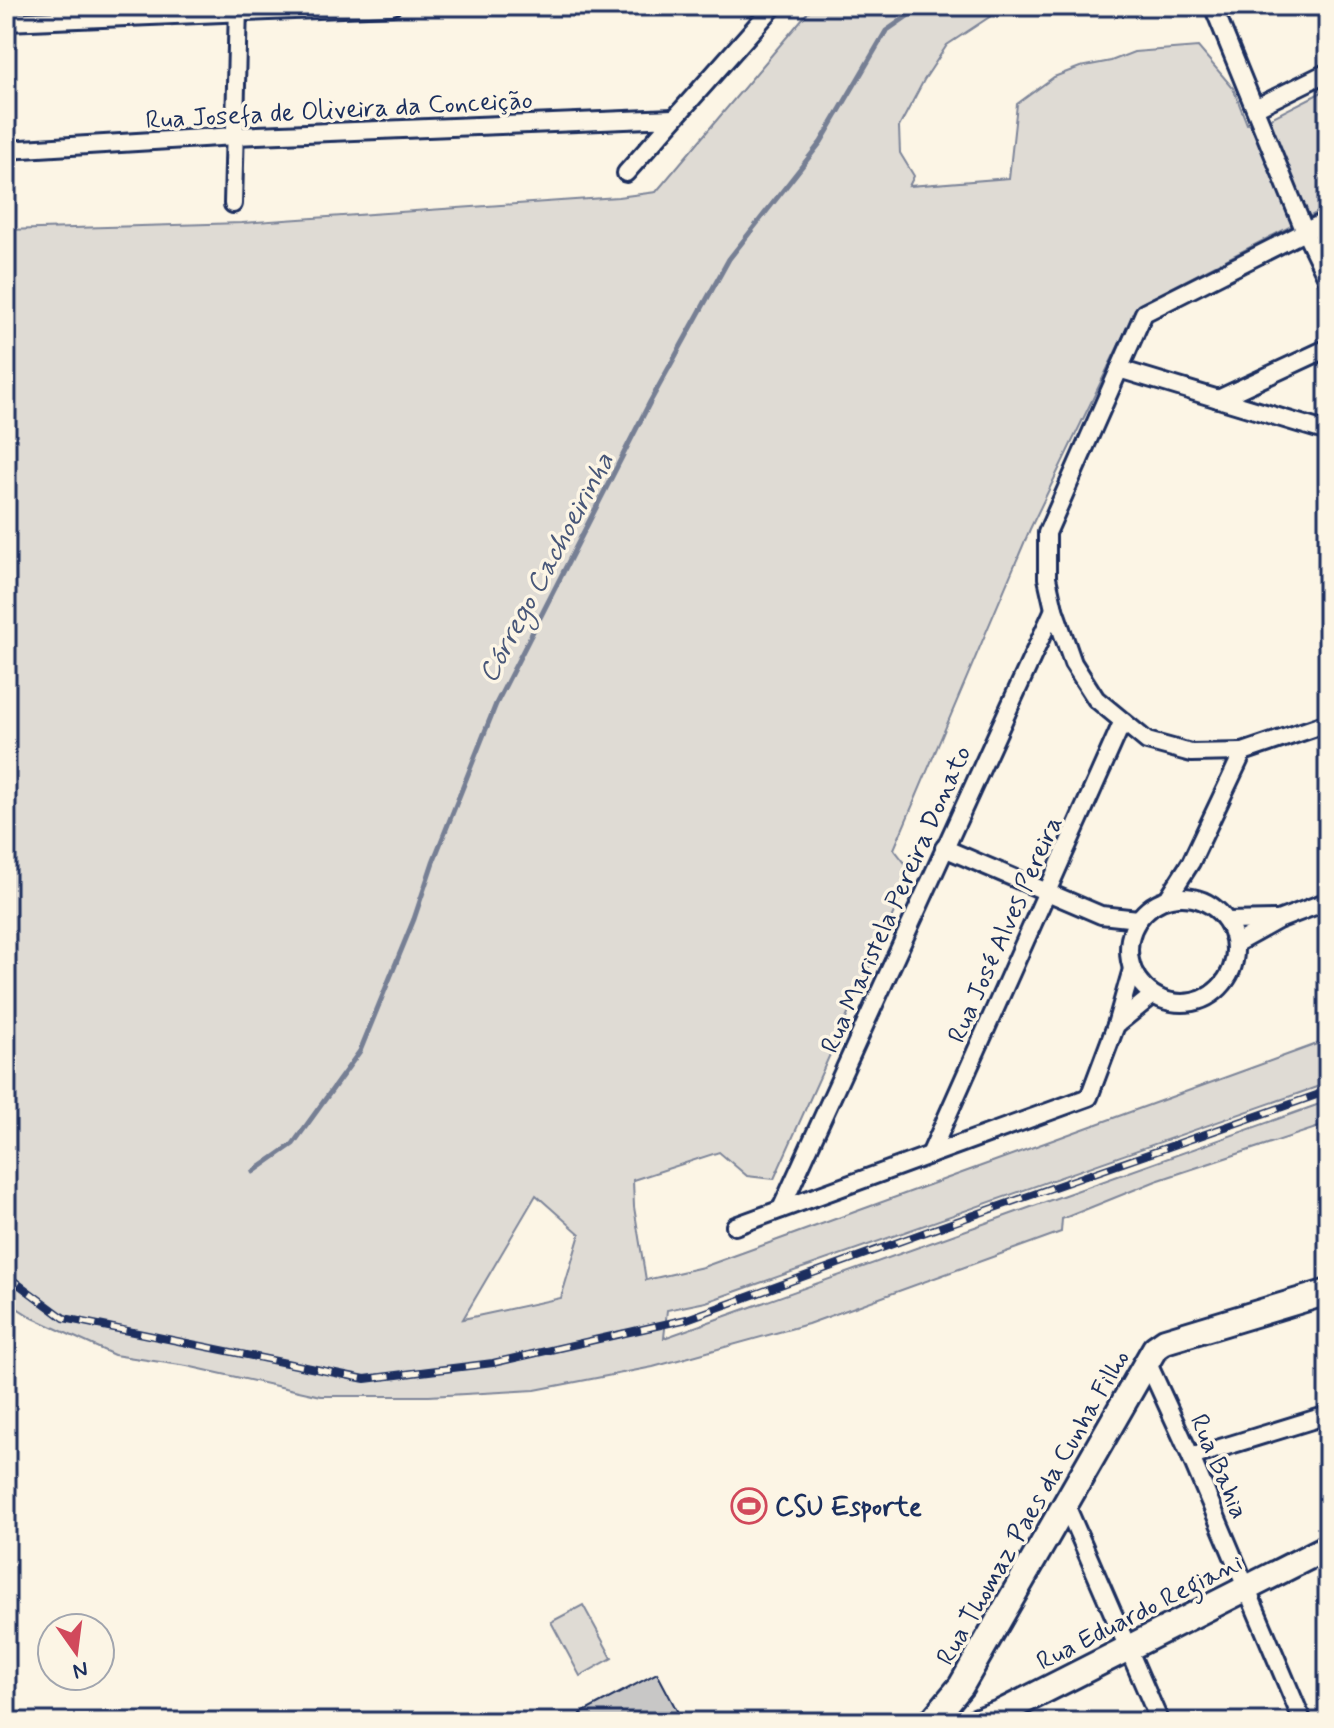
<svg xmlns="http://www.w3.org/2000/svg" width="1334" height="1728" viewBox="0 0 1334 1728" font-family="Mynerve,sans-serif">
<style>
.green{fill:#dfdbd4;stroke:#7d8599;stroke-width:2;fill-rule:evenodd}
.lines{fill:none;stroke-linecap:round;stroke-linejoin:round}
.stream{stroke:#767f94;stroke-width:5}
.building{fill:#c8c7c6;stroke:#1b2f5e;stroke-width:2}
.street-casing{stroke:#1b2f5e;stroke-width:22}
.secondary-casing{stroke:#1b2f5e;stroke-width:30}
.street{stroke:#fcf5e5;stroke-width:16}
.secondary{stroke:#fcf5e5;stroke-width:24}
.rail-casing{stroke:#1b2f5e;stroke-width:8}
.rail{stroke:#fcf5e5;stroke-width:5;stroke-dasharray:15;stroke-linecap:butt}
.labels{text-anchor:middle;stroke-width:7;stroke-linejoin:round;paint-order:stroke}
.street-label{font-size:26px;fill:#1b2f5e;stroke:#fcf5e5}
.poi-label{font-size:26px;font-weight:bold;fill:#1b2f5e;stroke:#fcf5e5;text-anchor:start}
.water-label{font-size:28px;font-style:italic;fill:#485779;stroke:#fcf5e5}
</style>
<rect width="100%" height="100%" fill="#fcf5e5"/>
<filter id="ink" filterUnits="userSpaceOnUse"><feTurbulence type="fractalNoise" baseFrequency=".0125" numOctaves="2"/><feDisplacementMap in="SourceGraphic" scale="16" xChannelSelector="R" yChannelSelector="G"/><feConvolveMatrix kernelMatrix="1 2 1 2 8 2 1 2 1" color-interpolation-filters="sRGB"/></filter>
<g filter="url(#ink)">
<g class="green">
<path d="M813,6H1006L947,45L924,80L899,127L900,153L914,176L909,186L1009,178L1017,104L1054,77L1080,67L1111,61L1134,52L1198,47L1233,88L1247,124L1261,123L1328,89V207L1138,305L1030,529L894,849L912,872L774,1179L747,1176L719,1152L633,1180L634,1207L646,1280L703,1267L1328,1040V1083L706,1302L667,1310L664,1338L1328,1101V1124L1156,1181L1062,1219L1061,1232L808,1324L653,1367L535,1390L429,1396H321L187,1366L114,1355L33,1318L6,1301V230L242,223L618,197L656,192ZM536,1195L580,1234L561,1298L463,1319Z"/>
<polygon points="583,1605 612,1658 580,1676 551,1622"/>
</g>
<g class="lines">
<polyline class="stream" points="253,1172 293,1144 360,1051 414,919 433,862 496,704 650,402 729,259 821,142 886,31 922,6"/>
</g>
<polygon class="building" points="657,1673 683,1722 584,1722 580,1714"/>
<g class="lines">
<defs>
<g id="street">
<polyline points="1213,6 1305,232 1328,280"/>
<polyline points="6,22 392,6"/>
<polyline points="1255,108 1328,72"/>
<polyline points="6,150 235,136 673,118"/>
<polyline points="626,173 774,6"/>
<polyline points="233,204 238,6"/>
<polyline points="1119,369 1328,432"/>
<polyline points="1218,399 1328,348"/>
<polyline points="1243,752 1191,753 1147,741 1096,699 1073,663 1054,609 1047,578 1047,533 1144,313 1328,220"/>
<polyline points="944,848 1101,915 1138,919"/>
<circle cx="1182" cy="950" r="53"/>
<polyline points="1168,898 1191,862 1243,752 1328,723"/>
<polyline points="1227,921 1276,920"/>
<polyline points="1235,944 1278,920 1328,901"/>
<polyline points="1116,1025 1153,995"/>
<polyline points="930,1155 1122,723"/>
<polyline points="781,1209 1054,609"/>
<polyline points="735,1226 1089,1097 1116,1025 1132,969"/>
<polyline points="1147,1361 1191,1457 1303,1722"/>
<polyline points="1191,1457 1328,1415"/>
<polyline points="1066,1505 1160,1722"/>
</g>
<g id="secondary">
<polyline points="931,1722 961,1686 1155,1348 1165,1341 1328,1292"/>
<polyline points="975,1722 1002,1712 1328,1547"/>
</g>
</defs>
<use href="#street" class="street-casing"/>
<use href="#secondary" class="secondary-casing"/>
<use href="#street" class="street"/>
<use href="#secondary" class="secondary"/>
<defs>
<polyline id="rail" points="6,1275 64,1318 365,1379 493,1363 687,1319 923,1233 1328,1091"/>
</defs>
<use href="#rail" class="rail-casing"/>
<use href="#rail" class="rail"/>
</g>
</g>
<defs>
<symbol id="stadium-ring" viewBox="-11 -11 22 22"><circle r="9.5" fill="#fcf5e5" stroke="#d1495b" stroke-width="1.5"/><path d="M0-5a6.5 5 0 1 0 0 10a6.5 5 0 1 0 0-10ZM-3.5-1.8h7v3.6h-7Z" fill="#d1495b"/></symbol>
</defs>
<g fill-rule="evenodd">
<use href="#stadium-ring" x="729" y="1486" width="40" height="40"/>
</g>
<g class="labels">
<g class="street-label">
<text transform="translate(339 109) rotate(-3)" y="9">Rua Josefa de Oliveira da Conceição</text>
<text transform="translate(895 899) rotate(-66)" y="9">Rua Maristela Pereira Donato</text>
<text transform="translate(1004 929) rotate(-66)" y="9">Rua José Alves Pereira</text>
<text transform="translate(1220 1466) rotate(67)" y="9">Rua Bahia</text>
<text transform="translate(1032 1507) rotate(-60)" y="9">Rua Thomaz Paes da Cunha Filho</text>
<text transform="translate(1139 1611) rotate(-27)" y="9">Rua Eduardo Regiani</text>
</g>
<g class="poi-label">
<text x="775" y="1515">CSU Esporte</text>
</g>
<g class="water-label">
<text transform="translate(545 567) rotate(-62)" y="10">Córrego Cachoeirinha</text>
</g>
</g>
<rect width="1334" height="1728" fill="none" stroke="#fcf5e5" stroke-width="32"/>
<rect x="16" y="16" width="1302" height="1696" fill="none" stroke="#1b2f5e" stroke-width="3" filter="url(#ink)"/>
<g transform="translate(76 1652) rotate(166)"><circle r="38" fill="#fcf5e5" stroke="#a2a6af" stroke-width="2"/>
<path d="M0-6L14 30L0 20L-14 30Z" fill="#d1495b"/>
<text y="-12" font-size="22" font-weight="bold" text-anchor="middle" fill="#1b2f5e">N</text>
</g>
</svg>
